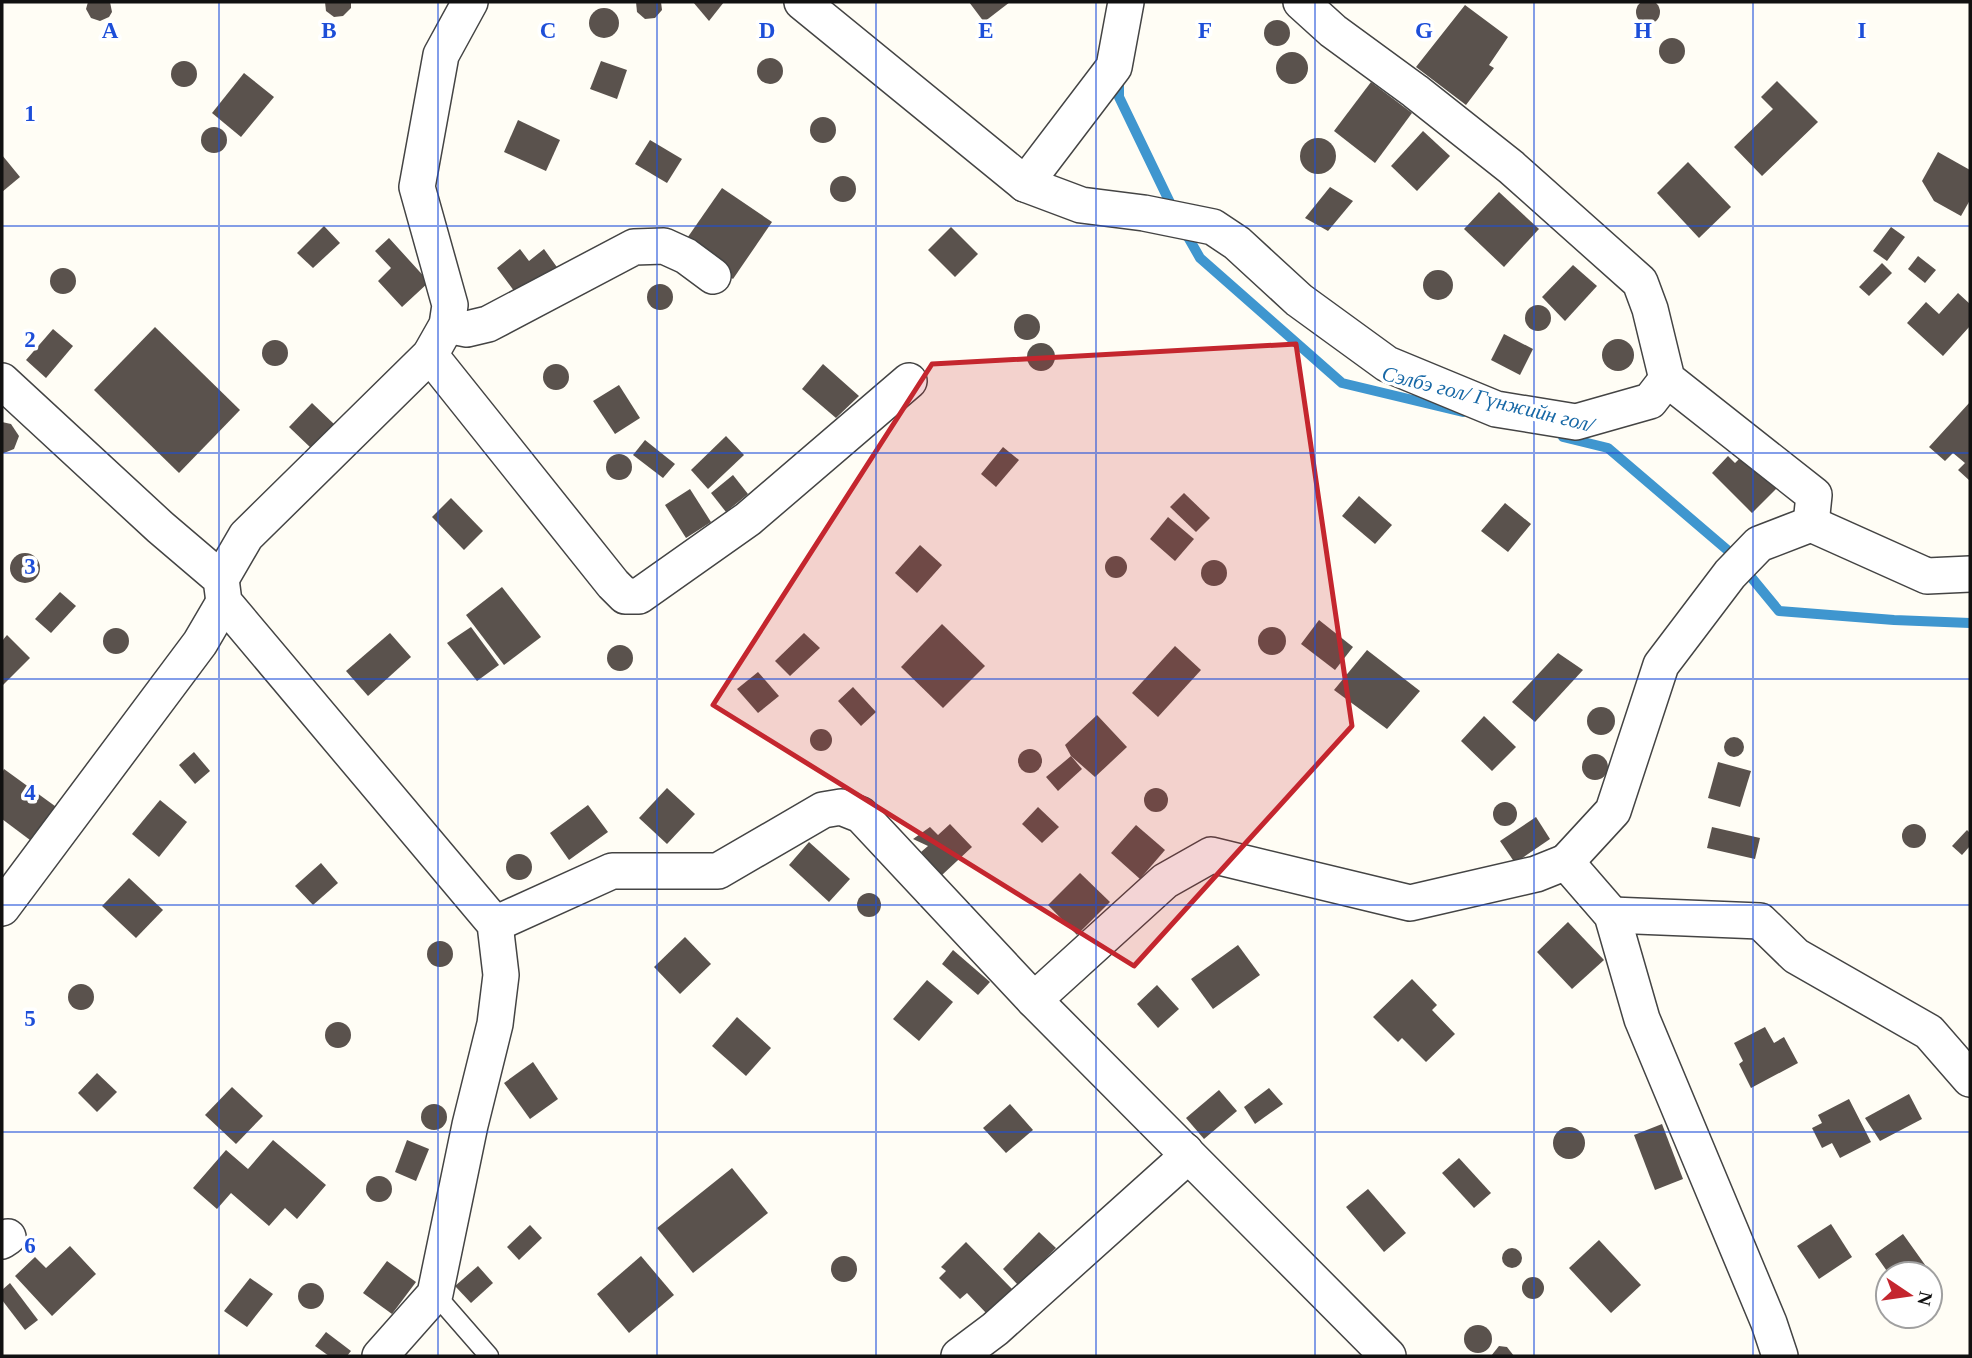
<svg xmlns="http://www.w3.org/2000/svg" width="1972" height="1358" viewBox="0 0 1972 1358" font-family="'Times New Roman',serif">
<style>
.lines{fill:none;stroke-linecap:round;stroke-linejoin:round}
.stream{stroke:#3f96cf;stroke-width:10}
.building{fill:#5a524d}
.lane-casing{stroke:#444;stroke-width:21}
.street-casing{stroke:#444;stroke-width:38}
.lane{stroke:#fff;stroke-width:18}
.street{stroke:#fff;stroke-width:35}
.marked{fill:#c4262e;fill-opacity:0.2;stroke:#c4262e;stroke-width:5;stroke-linejoin:round}
.grid{fill:none;stroke:#1d4ed8;stroke-width:2;stroke-opacity:0.55}
.labels{text-anchor:middle;stroke-width:7;stroke-linejoin:round;paint-order:stroke}
.water-label{font-size:21px;font-style:italic;fill:#1768a6;stroke:#fff}
.grid-label{font-size:23px;text-anchor:middle;font-weight:bold;fill:#1d4ed8;stroke:#fff;stroke-width:7;stroke-linejoin:round;paint-order:stroke}
</style>
<rect width="100%" height="100%" fill="#fffdf5"/>
<g class="lines">
<g class="stream">
<polyline points="1119,77 1119,97 1174,211"/>
<polyline points="1184,230 1200,258 1342,383 1463,412"/>
<polyline points="1563,437 1608,448 1732,554 1779,611 1894,620 1970,623"/>
</g>
</g>
<g class="building">
<circle cx="1648" cy="12" r="12"/>
<polygon points="88,2 110,2 112,12 109,17 100,21 91,18 86,9"/>
<polygon points="325,2 351,2 351,8 343,16 334,17 326,11"/>
<polygon points="636,2 661,2 662,10 655,18 645,19 637,12"/>
<polygon points="693,2 724,2 709,21"/>
<polygon points="969,2 1010,2 984,22"/>
<polygon points="1465,5 1508,37 1489,65 1494,68 1466,105 1416,67"/>
<circle cx="604" cy="23" r="15"/>
<circle cx="1277" cy="33" r="13"/>
<circle cx="1672" cy="51" r="13"/>
<circle cx="1292" cy="68" r="16"/>
<circle cx="770" cy="71" r="13"/>
<polygon points="601,61 627,70 617,99 590,89"/>
<circle cx="184" cy="74" r="13"/>
<polygon points="244,73 274,97 241,137 212,113"/>
<polygon points="1777,81 1818,122 1762,176 1734,147 1773,109 1761,97"/>
<polygon points="1371,82 1412,113 1375,163 1334,131"/>
<circle cx="823" cy="130" r="13"/>
<polygon points="518,120 560,140 546,171 504,152"/>
<circle cx="214" cy="140" r="13"/>
<polygon points="1423,131 1450,156 1417,191 1391,166"/>
<circle cx="1318" cy="156" r="18"/>
<polygon points="650,140 682,159 667,183 635,164"/>
<polygon points="1938,152 1970,170 1970,200 1961,216 1934,201 1922,181"/>
<polygon points="2,155 20,177 2,192"/>
<polygon points="1688,162 1731,207 1699,238 1657,193"/>
<circle cx="843" cy="189" r="13"/>
<polygon points="1330,187 1353,201 1328,231 1305,218"/>
<polygon points="722,188 772,222 733,279 683,244"/>
<polygon points="1499,192 1539,229 1504,267 1464,229"/>
<polygon points="324,226 340,243 313,268 297,253"/>
<polygon points="951,227 978,254 955,277 928,250"/>
<polygon points="1891,227 1905,237 1887,261 1873,251"/>
<polygon points="389,238 429,282 402,307 378,281 391,268 375,251"/>
<polygon points="520,249 529,261 544,249 559,270 520,299 497,268"/>
<polygon points="1918,256 1936,270 1925,283 1908,269"/>
<polygon points="1882,263 1892,273 1869,296 1859,287"/>
<polygon points="1573,265 1597,286 1565,321 1542,297"/>
<circle cx="63" cy="281" r="13"/>
<circle cx="1438" cy="285" r="15"/>
<circle cx="660" cy="297" r="13"/>
<polygon points="1958,293 1970,304 1970,326 1943,356 1907,323 1926,302 1939,314"/>
<circle cx="1538" cy="318" r="13"/>
<circle cx="1027" cy="327" r="13"/>
<polygon points="155,327 240,410 179,473 94,390"/>
<polygon points="53,329 73,346 46,378 26,360"/>
<polygon points="1504,334 1533,349 1520,375 1491,360"/>
<circle cx="1618" cy="355" r="16"/>
<circle cx="275" cy="353" r="13"/>
<circle cx="1041" cy="357" r="14"/>
<polygon points="823,364 859,396 836,418 802,389"/>
<circle cx="556" cy="377" r="13"/>
<polygon points="619,385 640,418 615,434 593,401"/>
<polygon points="1970,402 1970,481 1958,470 1965,463 1953,453 1945,461 1929,447"/>
<polygon points="312,403 335,425 312,449 289,427"/>
<polygon points="2,422 11,424 19,436 14,449 4,453 2,453"/>
<polygon points="726,436 744,455 708,489 691,470"/>
<polygon points="645,440 675,464 663,478 633,455"/>
<polygon points="1003,447 1019,460 996,487 981,474"/>
<circle cx="619" cy="467" r="13"/>
<polygon points="1744,454 1778,487 1752,513 1712,473 1728,456 1735,463"/>
<polygon points="733,475 748,494 726,512 711,493"/>
<polygon points="690,489 711,522 686,538 665,505"/>
<polygon points="1184,493 1210,518 1196,532 1170,507"/>
<polygon points="1359,496 1392,525 1375,544 1342,516"/>
<polygon points="451,498 483,531 464,550 432,517"/>
<polygon points="1505,503 1531,524 1508,552 1481,531"/>
<polygon points="1168,517 1194,539 1175,561 1150,539"/>
<polygon points="920,545 942,565 917,593 895,573"/>
<circle cx="25" cy="568" r="15"/>
<circle cx="1116" cy="567" r="11"/>
<circle cx="1214" cy="573" r="13"/>
<polygon points="502,587 541,637 504,665 466,615"/>
<polygon points="60,592 76,606 51,633 35,619"/>
<polygon points="1319,620 1353,647 1335,670 1301,644"/>
<polygon points="942,624 985,666 943,708 901,667"/>
<circle cx="1272" cy="641" r="14"/>
<polygon points="471,627 499,665 477,681 447,643"/>
<circle cx="116" cy="641" r="13"/>
<polygon points="390,633 411,657 368,696 346,671"/>
<polygon points="804,633 820,648 790,676 775,661"/>
<polygon points="7,635 30,658 2,686 2,641"/>
<circle cx="620" cy="658" r="13"/>
<polygon points="1175,646 1201,670 1158,717 1132,693"/>
<polygon points="1367,650 1420,691 1387,729 1334,690"/>
<polygon points="1558,653 1583,670 1535,722 1512,702"/>
<polygon points="758,672 779,696 758,713 737,689"/>
<polygon points="853,687 876,712 861,726 838,701"/>
<circle cx="1601" cy="721" r="14"/>
<polygon points="1097,715 1127,747 1095,777 1071,756 1065,745"/>
<polygon points="1484,716 1516,747 1492,771 1461,741"/>
<circle cx="821" cy="740" r="11"/>
<circle cx="1734" cy="747" r="10"/>
<circle cx="1030" cy="761" r="12"/>
<polygon points="194,752 210,771 195,784 179,765"/>
<circle cx="1595" cy="767" r="13"/>
<polygon points="1071,756 1082,769 1058,791 1046,777"/>
<polygon points="1718,762 1751,771 1740,807 1708,798"/>
<polygon points="4,769 59,809 34,843 2,819 2,773"/>
<polygon points="667,788 695,814 667,844 639,818"/>
<circle cx="1156" cy="800" r="12"/>
<polygon points="160,800 187,822 159,857 132,834"/>
<circle cx="1505" cy="814" r="12"/>
<polygon points="588,805 608,832 569,860 550,833"/>
<polygon points="1038,807 1059,827 1042,843 1022,824"/>
<polygon points="1536,817 1550,839 1515,863 1500,841"/>
<circle cx="1914" cy="836" r="12"/>
<polygon points="950,824 972,847 942,875 921,852 928,846 913,839 930,827 938,835"/>
<polygon points="1136,825 1165,850 1140,879 1111,853"/>
<polygon points="1712,827 1760,838 1755,859 1707,848"/>
<polygon points="1967,830 1970,833 1970,846 1962,855 1952,846"/>
<polygon points="809,842 850,879 829,902 789,865"/>
<circle cx="519" cy="867" r="13"/>
<polygon points="321,863 338,883 313,905 295,886"/>
<polygon points="1080,873 1110,902 1077,935 1048,905"/>
<polygon points="129,878 163,910 136,938 102,906"/>
<circle cx="869" cy="905" r="12"/>
<polygon points="1568,922 1604,960 1572,989 1537,952"/>
<polygon points="685,937 711,964 680,994 654,967"/>
<circle cx="440" cy="954" r="13"/>
<polygon points="1238,945 1260,975 1213,1009 1191,979"/>
<polygon points="953,950 990,982 978,995 942,964"/>
<polygon points="1412,979 1437,1005 1432,1010 1455,1034 1426,1062 1402,1038 1398,1042 1373,1017"/>
<polygon points="927,980 953,1002 919,1041 893,1019"/>
<circle cx="81" cy="997" r="13"/>
<polygon points="1157,985 1179,1009 1158,1028 1137,1004"/>
<polygon points="737,1017 771,1048 746,1076 712,1046"/>
<circle cx="338" cy="1035" r="13"/>
<polygon points="1765,1027 1774,1043 1784,1037 1798,1063 1751,1088 1739,1064 1743,1061 1734,1043"/>
<polygon points="533,1062 558,1099 530,1119 504,1083"/>
<polygon points="97,1073 117,1092 97,1112 78,1093"/>
<polygon points="232,1087 263,1116 236,1144 205,1115"/>
<polygon points="1269,1088 1283,1104 1255,1124 1244,1107"/>
<polygon points="1219,1090 1237,1111 1204,1139 1186,1118"/>
<polygon points="1909,1094 1922,1119 1880,1141 1865,1118"/>
<polygon points="1849,1099 1871,1142 1840,1158 1832,1143 1822,1148 1812,1128 1822,1123 1818,1115"/>
<polygon points="1010,1104 1033,1130 1006,1153 983,1128"/>
<circle cx="434" cy="1117" r="13"/>
<polygon points="1662,1124 1683,1179 1655,1190 1634,1135"/>
<circle cx="1569" cy="1143" r="16"/>
<polygon points="273,1140 326,1185 297,1219 285,1208 269,1226 231,1193 217,1209 193,1188 226,1150 248,1169"/>
<polygon points="407,1140 429,1149 416,1181 395,1172"/>
<polygon points="1459,1158 1491,1193 1474,1208 1442,1173"/>
<polygon points="732,1168 768,1213 693,1273 657,1228"/>
<circle cx="379" cy="1189" r="13"/>
<polygon points="1368,1189 1406,1233 1384,1252 1346,1207"/>
<polygon points="1831,1224 1852,1257 1819,1279 1797,1246"/>
<polygon points="530,1225 542,1238 519,1260 507,1247"/>
<polygon points="1039,1232 1056,1248 1019,1286 1003,1269"/>
<polygon points="1903,1234 1938,1283 1930,1288 1930,1274 1889,1274 1875,1254"/>
<polygon points="1599,1240 1641,1285 1611,1313 1569,1268"/>
<polygon points="966,1242 1012,1289 987,1314 967,1293 960,1299 939,1278 946,1271 941,1267"/>
<polygon points="70,1246 96,1274 52,1316 15,1276 35,1257 46,1268"/>
<circle cx="1512" cy="1258" r="10"/>
<polygon points="641,1256 674,1295 629,1333 597,1294"/>
<circle cx="844" cy="1269" r="13"/>
<polygon points="387,1261 416,1282 392,1314 363,1293"/>
<polygon points="478,1266 493,1283 471,1303 455,1286"/>
<circle cx="1533" cy="1288" r="11"/>
<polygon points="250,1278 273,1294 247,1327 224,1311"/>
<polygon points="10,1283 38,1320 25,1330 2,1300 2,1290"/>
<circle cx="311" cy="1296" r="13"/>
<circle cx="1478" cy="1339" r="14"/>
<polygon points="326,1332 351,1351 347,1356 329,1356 315,1346"/>
<polygon points="1499,1346 1507,1347 1514,1356 1491,1356"/>
</g>
<g class="lines">
<defs>
<polyline id="lane" points="435,1294 489,1356"/>
<g id="street">
<polyline points="802,2 1025,184 1081,205 1144,213 1213,227 1237,243 1299,300 1387,364 1496,409 1576,422 1650,401 1667,379"/>
<polyline points="1301,2 1333,31 1415,91 1511,167 1640,282 1650,309 1667,379 1814,495 1811,524"/>
<polyline points="1025,184 1114,67 1126,2"/>
<polyline points="447,325 467,329 488,324 634,247 664,246 686,256 713,276"/>
<polyline points="430,355 613,584 625,596 639,596 748,519 909,381"/>
<polyline points="2,381 160,527 221,579 224,602 495,924 501,975 495,1024 470,1125 435,1294 380,1356"/>
<polyline points="221,579 246,536 430,355 447,325 450,305 417,187 441,55 470,2"/>
<polyline points="1566,862 1613,811 1661,665 1730,574 1759,544 1811,524 1927,576 1970,574"/>
<polyline points="2,908 200,643 224,602"/>
<polyline points="1612,915 1760,921 1796,956 1929,1032 1970,1079"/>
<polyline points="495,924 612,871 718,871 823,810 841,807 861,815 1034,1000 1388,1356"/>
<polyline points="1034,1000 1165,881 1211,855 1410,903 1536,874 1566,862 1612,915 1642,1019 1769,1323 1780,1356"/>
<polyline points="2,1241 8,1237"/>
<polyline points="959,1356 995,1329 1181,1162 1185,1151"/>
</g>
</defs>
<use href="#lane" class="lane-casing"/>
<use href="#street" class="street-casing"/>
<use href="#lane" class="lane"/>
<use href="#street" class="street"/>
</g>
<path class="marked" d="M1296,344L1352,726L1134,966L713,705L932,364Z"/>
<path class="grid" d="M219,2V1356M438,2V1356M657,2V1356M876,2V1356M1096,2V1356M1315,2V1356M1534,2V1356M1753,2V1356M2,226H1970M2,453H1970M2,679H1970M2,905H1970M2,1132H1970"/>
<g class="labels">
<g class="water-label">
<text transform="translate(1488 399) rotate(14)" y="7">Сэлбэ гол/ Гүнжийн гол/</text>
</g>
</g>
<g class="grid-label">
<text x="110" y="38">A</text>
<text x="329" y="38">B</text>
<text x="548" y="38">C</text>
<text x="767" y="38">D</text>
<text x="986" y="38">E</text>
<text x="1205" y="38">F</text>
<text x="1424" y="38">G</text>
<text x="1643" y="38">H</text>
<text x="1862" y="38">I</text>
<text x="30" y="121">1</text>
<text x="30" y="347">2</text>
<text x="30" y="574">3</text>
<text x="30" y="800">4</text>
<text x="30" y="1026">5</text>
<text x="30" y="1253">6</text>
</g>
<rect width="1972" height="1358" fill="none" stroke="#111111" stroke-width="7"/>
<g transform="translate(1909 1295) rotate(103)"><circle r="33" fill="#ffffff" stroke="#a0a0a0" stroke-width="2"/>
<path d="M0-5L12 26L0 18L-12 26Z" fill="#c4262e"/>
<text y="-10" font-size="19" font-weight="bold" text-anchor="middle" fill="#111111">N</text>
</g>
</svg>
